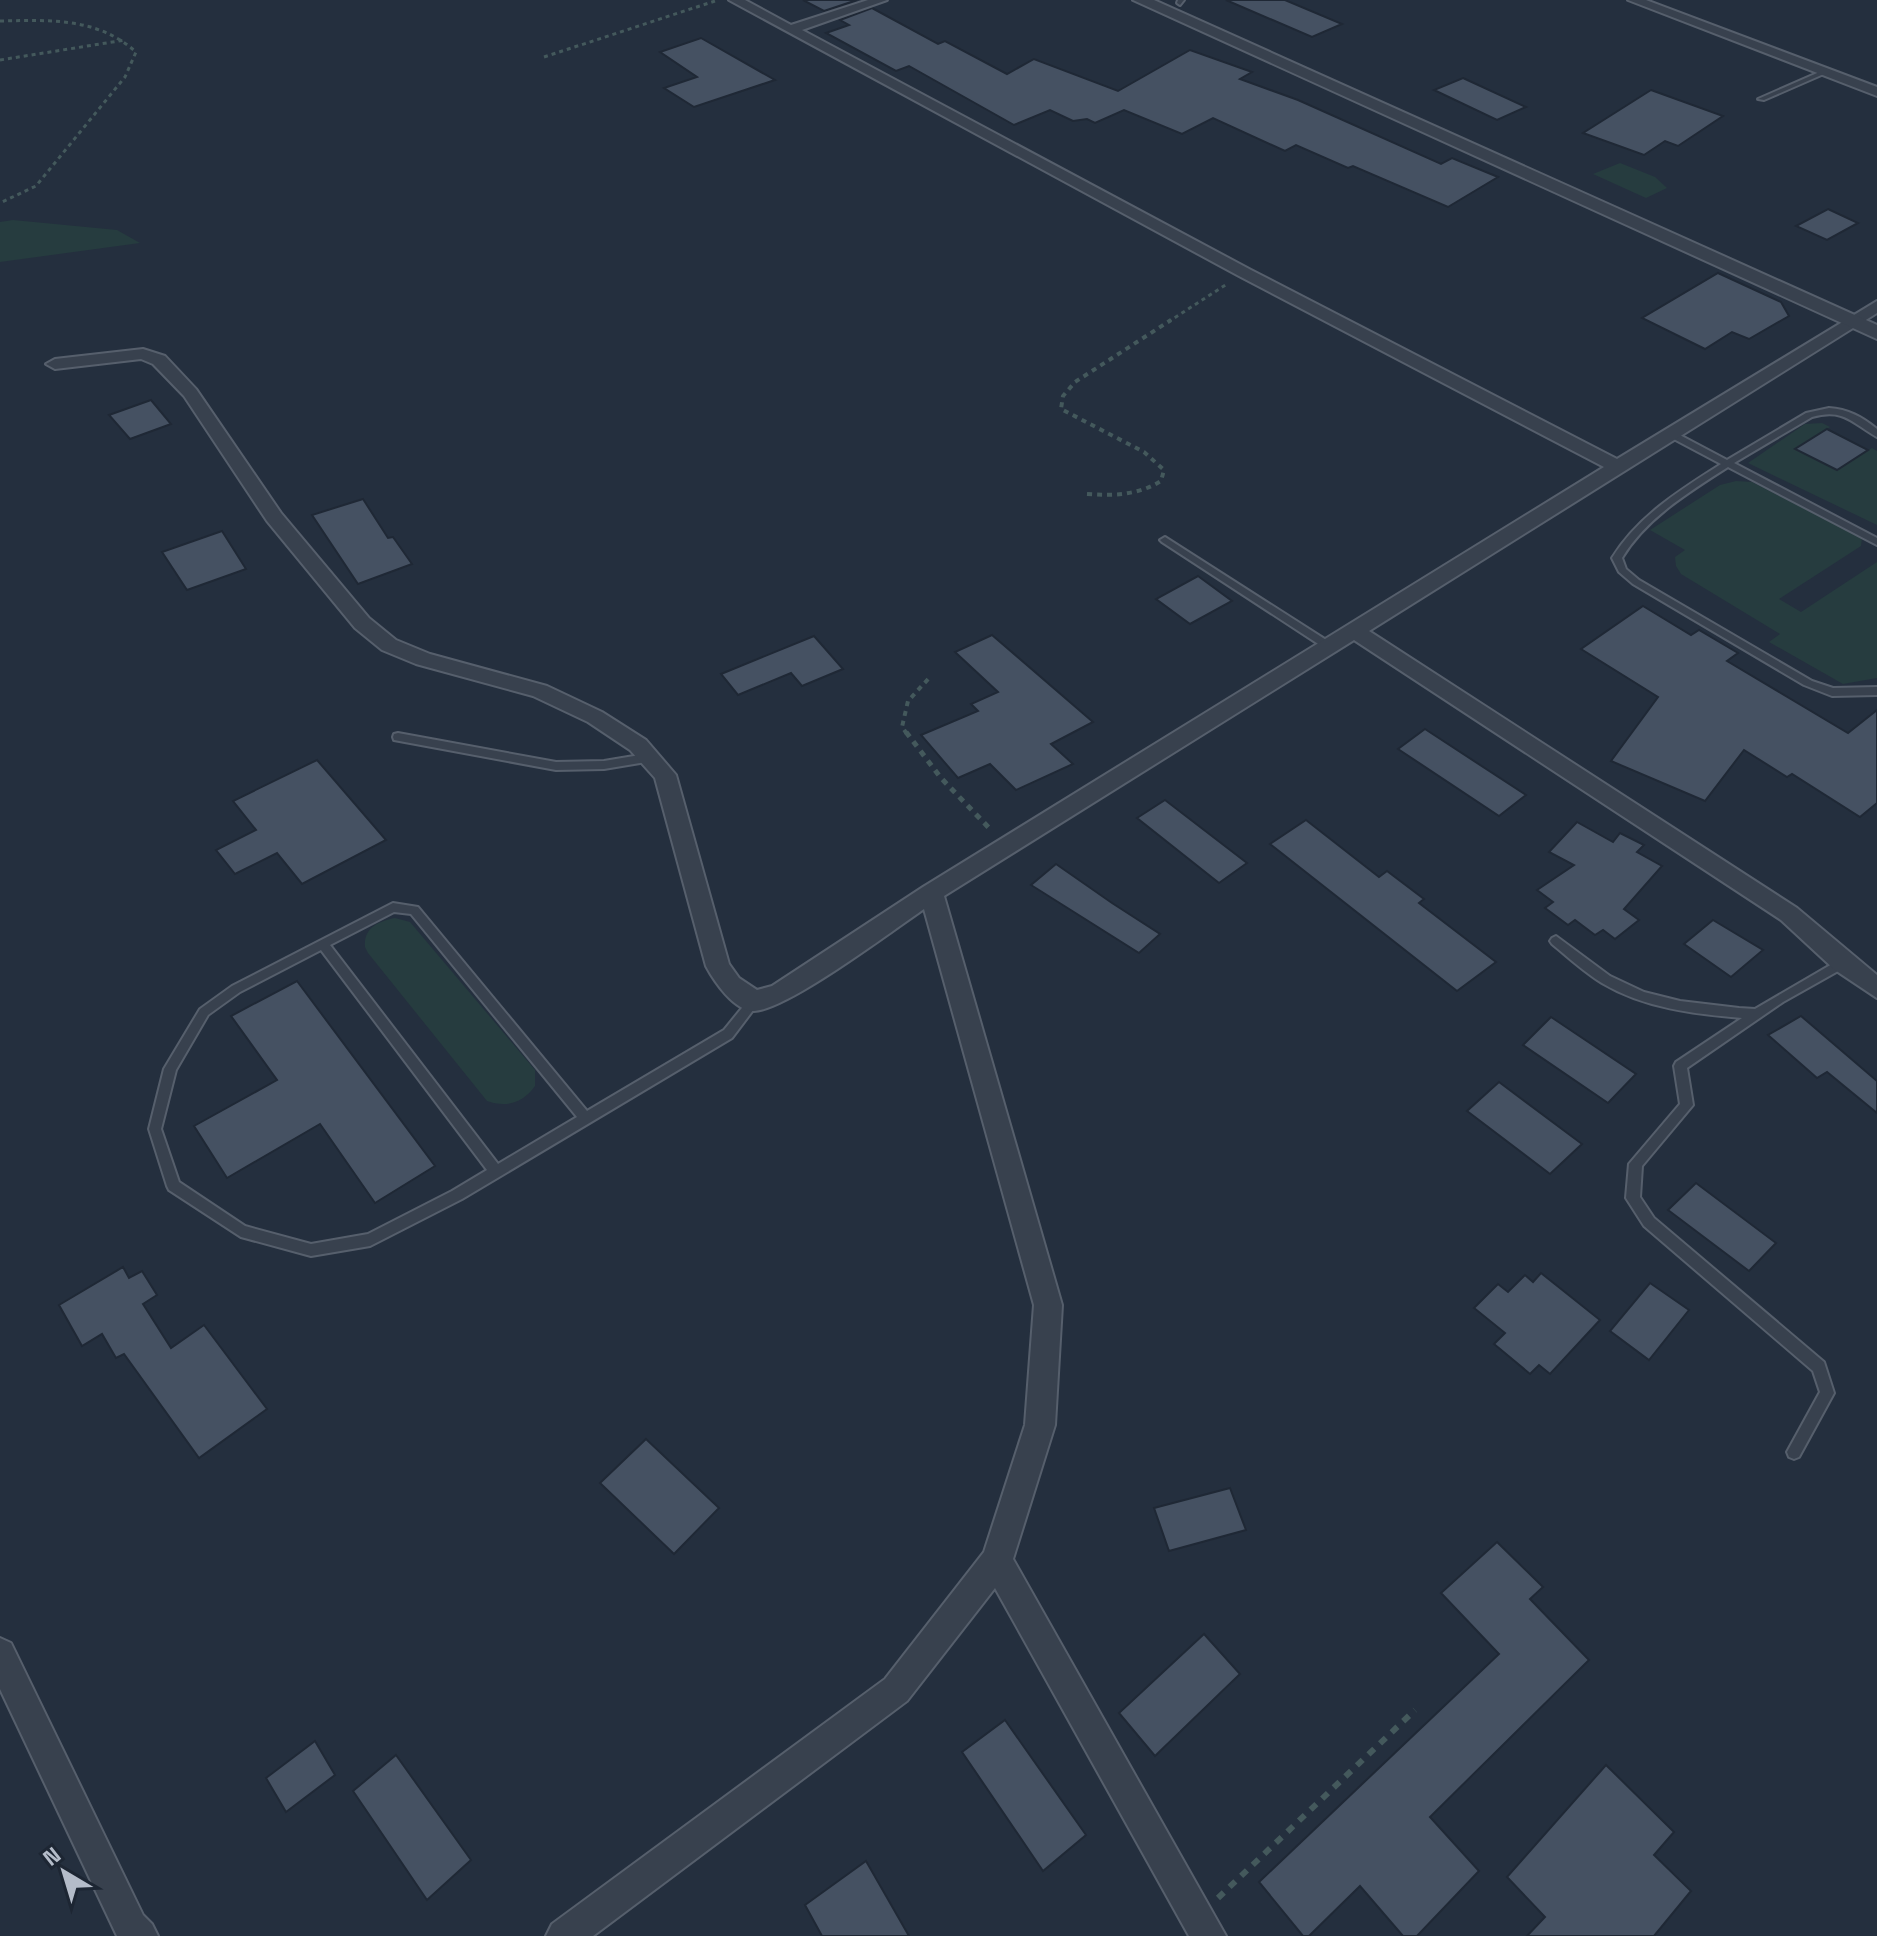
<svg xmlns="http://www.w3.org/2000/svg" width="1877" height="1936" viewBox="0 0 1877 1936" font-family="'Space Grotesk',sans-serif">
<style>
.green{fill:#263c3f}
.building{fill:#455162;stroke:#1f2835;stroke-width:2}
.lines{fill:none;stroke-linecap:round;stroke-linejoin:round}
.service-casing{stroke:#565f6c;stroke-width:4}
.minor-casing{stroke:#565f6c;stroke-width:4}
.tertiary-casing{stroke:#565f6c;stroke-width:4}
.path-far3{stroke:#44595c;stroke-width:3;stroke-dasharray:4 4;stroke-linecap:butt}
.path-far2{stroke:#44595c;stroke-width:4;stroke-dasharray:5 5;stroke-linecap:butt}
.path-far1{stroke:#44595c;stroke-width:5;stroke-dasharray:6 6;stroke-linecap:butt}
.path{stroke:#44595c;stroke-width:6;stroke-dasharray:8 8;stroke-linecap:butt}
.service{fill:#38414e;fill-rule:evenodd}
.minor{fill:#38414e;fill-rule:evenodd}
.tertiary{fill:#38414e;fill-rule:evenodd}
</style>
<rect width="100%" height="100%" fill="#242f3e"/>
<g class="green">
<polygon points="1620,163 1655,177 1667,188 1646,198 1593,174"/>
<polygon points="13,220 117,230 140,243 0,262 0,222"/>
<polygon points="1822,423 1830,427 1796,449 1836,470 1872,448 1877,451 1877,525 1748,463 1805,424"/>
<polygon points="1736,481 1752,482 1862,538 1861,546 1779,599 1801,612 1877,562 1877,678 1843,684 1769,642 1780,634 1681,574 1676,566 1675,557 1685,550 1650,530 1720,485"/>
<path d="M395,918L410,922L535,1070V1086C523,1103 506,1108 487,1101L368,953L365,947C363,928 379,921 395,918Z"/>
</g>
<g class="building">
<polygon points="803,0 857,0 824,11"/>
<polygon points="1226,0 1285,0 1342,24 1312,37"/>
<polygon points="872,8 938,44 945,41 1007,74 1034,59 1118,91 1190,50 1252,72 1240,79 1298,100 1441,164 1452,158 1498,177 1448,207 1353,166 1348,168 1296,145 1285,151 1213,118 1182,134 1124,110 1095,123 1087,119 1073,121 1050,110 1014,125 909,66 896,71 826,33 849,25 840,20"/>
<polygon points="701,38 775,80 694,107 664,88 697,77 660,52"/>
<polygon points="1463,78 1526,107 1497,120 1434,90"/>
<polygon points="1651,90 1723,116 1678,146 1665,141 1644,155 1583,133"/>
<polygon points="1828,209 1858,223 1827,240 1796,226"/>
<polygon points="1718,273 1781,302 1789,316 1749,339 1732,332 1705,349 1642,318"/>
<polygon points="151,400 171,424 130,439 109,415"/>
<polygon points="1827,429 1868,450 1837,470 1795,449"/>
<polygon points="363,499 388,538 393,537 412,564 358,584 312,515"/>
<polygon points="222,531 246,569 187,590 162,552"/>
<polygon points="1198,576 1232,601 1190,624 1156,599"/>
<polygon points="1643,606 1691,635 1699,630 1738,653 1727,661 1848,733 1877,710 1877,803 1860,817 1792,774 1787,777 1744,750 1705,801 1611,761 1658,697 1581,649"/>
<polygon points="992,635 1093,722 1051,744 1073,764 1016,790 990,764 958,778 921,735 978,711 971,704 998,692 955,652"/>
<polygon points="814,636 843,669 802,686 791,673 738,695 721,674"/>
<polygon points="1425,729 1526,795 1499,816 1398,749"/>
<polygon points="317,760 386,840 302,884 277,853 235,874 216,850 256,830 233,801"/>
<polygon points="1165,800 1247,863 1219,883 1137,818"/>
<polygon points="1306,820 1379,877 1387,871 1424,899 1419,903 1496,962 1457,991 1270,844"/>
<polygon points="1577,822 1613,842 1620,833 1644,845 1637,852 1662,866 1624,909 1639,920 1615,939 1603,930 1595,935 1575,920 1568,925 1545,908 1553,902 1537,890 1574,865 1549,852"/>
<polygon points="1056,864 1112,903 1160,934 1139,953 1031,885"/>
<polygon points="1713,920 1763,950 1731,977 1684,944"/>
<polygon points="297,981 435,1166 375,1203 320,1124 227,1178 194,1126 277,1080 231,1016"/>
<polygon points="1801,1016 1877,1081 1877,1113 1827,1072 1817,1078 1768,1035"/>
<polygon points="1551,1017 1636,1074 1608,1103 1523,1045"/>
<polygon points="1499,1082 1582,1144 1550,1174 1467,1111"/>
<polygon points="1696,1183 1776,1243 1749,1271 1668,1210"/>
<polygon points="123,1267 129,1278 142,1271 157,1295 143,1304 171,1348 204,1325 267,1409 199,1458 124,1354 116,1358 102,1334 82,1346 59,1305"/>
<polygon points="1541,1273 1600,1320 1550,1374 1539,1365 1530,1374 1494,1344 1505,1333 1474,1308 1498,1284 1508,1292 1525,1275 1533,1282"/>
<polygon points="1650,1283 1689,1310 1649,1360 1610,1331"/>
<polygon points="646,1439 719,1508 674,1554 600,1483"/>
<polygon points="1230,1488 1246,1530 1169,1551 1154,1508"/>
<polygon points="1497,1542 1543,1587 1530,1599 1589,1660 1430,1817 1479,1871 1417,1936 1403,1936 1360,1886 1309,1936 1303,1936 1259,1882 1499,1654 1441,1593"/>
<polygon points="1204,1634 1240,1674 1155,1756 1119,1713"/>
<polygon points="1005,1720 1086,1835 1043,1871 962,1752"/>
<polygon points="315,1741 335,1775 286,1812 266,1778"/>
<polygon points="396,1755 471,1860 427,1900 353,1791"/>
<polygon points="1606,1765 1674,1832 1654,1855 1691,1891 1654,1936 1527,1936 1545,1917 1507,1877"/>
<polygon points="866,1861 909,1936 822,1936 805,1905"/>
</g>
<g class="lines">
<defs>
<g id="service">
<polygon points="1178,0 1184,0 1180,5 1177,3"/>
<polygon points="1824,70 1826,71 1826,73 1764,100 1758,99"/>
<path d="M1829,408C1848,409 1862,417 1877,429V437C1852,423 1844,408 1812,417L1734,463L1877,538V545L1728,467C1689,492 1646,518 1622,558L1626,569L1639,580L1812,681L1833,688L1877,687V695L1832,696L1804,685L1633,584L1619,572L1612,558C1638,516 1680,490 1721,464L1670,437V433H1676L1727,460L1806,413Z"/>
<polygon points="1165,537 1334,645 1334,649 1326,649 1162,542 1160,540"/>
<polygon points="398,733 556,762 604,761 652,753 657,757 652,761 604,769 556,770 394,740 393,737 394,734"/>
<path d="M393,903L418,907L587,1111L724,1030L750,998H758L760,1001L732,1038L462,1199L370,1246L311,1256L241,1237L169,1190L167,1186L149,1129L164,1069L200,1009L232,986ZM394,912L411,914L577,1117L498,1164L330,945ZM321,950L487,1170L452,1191L368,1234L311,1244L245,1226L179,1182L161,1129L176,1070L208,1015L240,992Z"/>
<path d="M1556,936L1610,976L1644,992L1680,1001L1739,1008L1755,1009L1839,960H1847L1849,963L1847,966L1783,1002L1687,1068L1693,1105L1642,1166L1640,1197L1654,1218L1824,1362L1834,1393L1799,1457L1794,1459L1789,1457L1787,1452L1820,1392L1813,1371L1644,1226L1626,1198L1629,1164L1680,1104L1674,1066L1676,1062L1742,1018C1694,1014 1644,1008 1602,983C1584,972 1568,957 1552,944L1550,941L1552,938Z"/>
</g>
<g id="minor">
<path d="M729,0H745L791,25L868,0H887L802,30L1251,270L1617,459L1877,301V313L1369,631L1797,908L1877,975V998L1835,970L1781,920L1354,640L944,896L1062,1305L1055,1425L1013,1559L1226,1936H1189L995,1588L907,1701L593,1936H546L552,1924L885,1679L984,1552L1025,1425L1034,1305L924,909C892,931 787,1010 754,1011C734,1011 714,981 706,966L655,778L630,750L588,722L533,696L416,664L382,650L355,628L267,521L184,396L153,364L141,359L55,369L46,364L55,359L143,349L165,356L196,389L281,513L369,618L396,640L430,654L547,686L602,712L646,740L676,775L729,964L739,978L757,990L772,986L923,887L1604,467L1239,276Z"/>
<polygon points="1628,0 1646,0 1877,87 1877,96"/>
<polygon points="0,1638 11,1643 143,1915 152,1924 158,1936 117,1936 0,1689"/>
</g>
<polygon id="tertiary" points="1133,0 1154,0 1877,325 1877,339"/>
</defs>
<use href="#service" class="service-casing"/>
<use href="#minor" class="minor-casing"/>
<use href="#tertiary" class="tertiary-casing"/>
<g class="path-far3">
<path d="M0,21C49,20 97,17 136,52L125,77L36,186L0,203"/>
<polyline points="544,57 715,1"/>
<polyline points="0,60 125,40"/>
<polyline points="1168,322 1227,284"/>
</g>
<g class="path-far2">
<path d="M1087,494C1114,496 1138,495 1161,481L1164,470L1144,452L1061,409L1063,396L1075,382L1171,320"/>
<polyline points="907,734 902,727 908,701 930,677"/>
</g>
<polyline class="path-far1" points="906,732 941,778 992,831"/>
<polyline class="path" points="1218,1898 1415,1710"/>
<use href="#service" class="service"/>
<use href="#minor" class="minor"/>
<use href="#tertiary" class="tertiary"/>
</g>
<g transform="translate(64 1872) rotate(322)" stroke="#1d2633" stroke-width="6" paint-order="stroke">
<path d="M0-6L14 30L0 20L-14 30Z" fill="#b4bcc9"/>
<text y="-12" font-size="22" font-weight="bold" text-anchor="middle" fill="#b4bcc9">N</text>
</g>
</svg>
